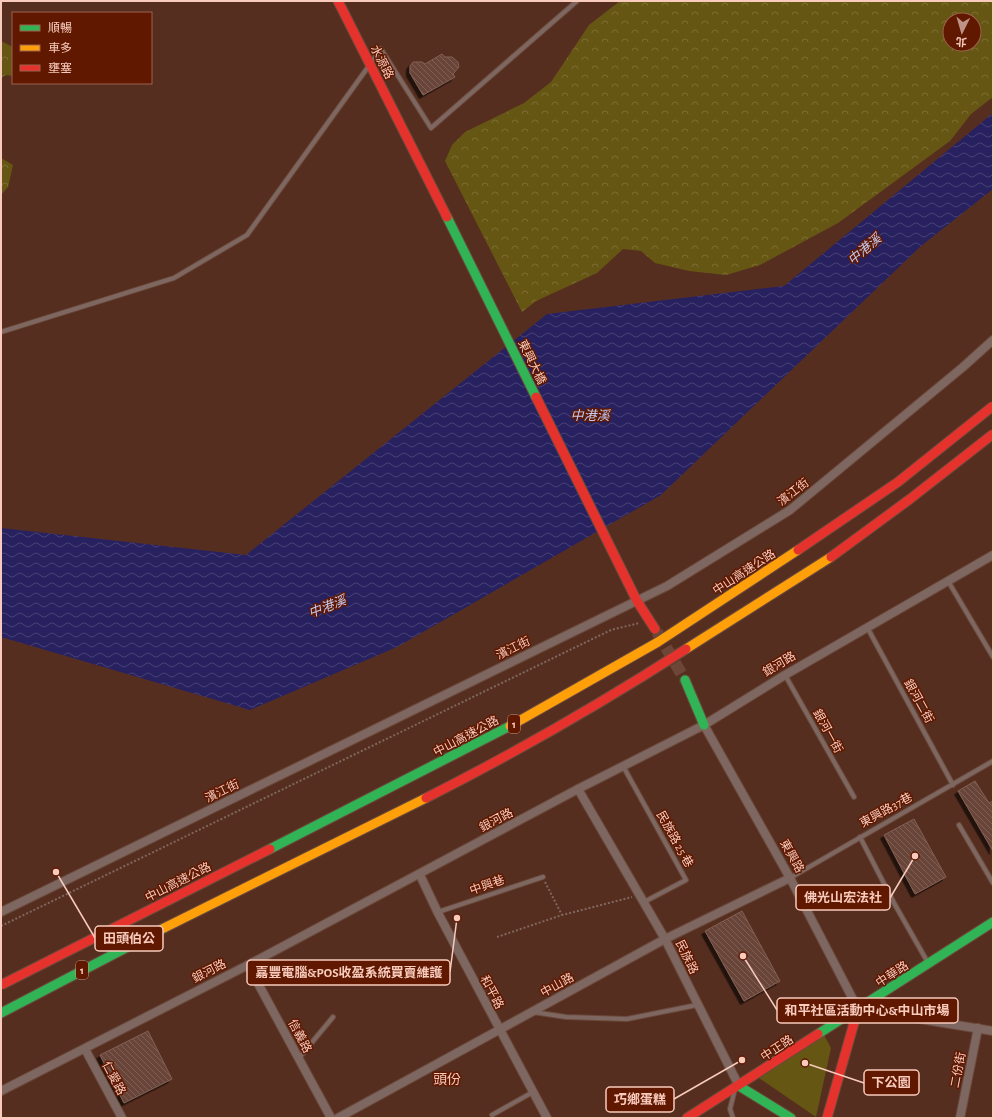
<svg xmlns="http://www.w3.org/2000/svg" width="994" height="1119" viewBox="0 0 994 1119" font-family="'Alegreya Sans','Noto Sans TC',sans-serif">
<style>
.green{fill:#665613}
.forest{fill:url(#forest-crowns);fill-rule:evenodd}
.water{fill:url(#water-waves)}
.building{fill:url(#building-back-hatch);stroke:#826054;filter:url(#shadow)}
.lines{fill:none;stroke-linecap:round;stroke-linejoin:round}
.secondary-tunnel{stroke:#6e4637;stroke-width:12;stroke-dasharray:12 6;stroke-linecap:butt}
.lane-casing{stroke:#6b4a3c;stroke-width:6}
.street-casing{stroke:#6b4a3c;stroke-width:10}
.fast-casing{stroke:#6b4a3c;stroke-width:11}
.jam-casing{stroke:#6b4a3c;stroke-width:11}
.path{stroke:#7f675f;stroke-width:2;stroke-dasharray:2 2;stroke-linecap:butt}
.lane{stroke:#7e6760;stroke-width:4}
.street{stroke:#7e6760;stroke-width:8}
.fast{stroke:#30b455;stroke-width:9}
.jam{stroke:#e5322d;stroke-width:9}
.fast-bridge-casing{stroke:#6b4a3c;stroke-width:11;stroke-linecap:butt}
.slow-bridge-casing{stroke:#6b4a3c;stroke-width:11;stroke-linecap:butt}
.jam-bridge-casing{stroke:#6b4a3c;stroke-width:11;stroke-linecap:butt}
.fast-bridge{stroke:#30b455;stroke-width:9}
.slow-bridge{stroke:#ff9f0a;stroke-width:9}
.jam-bridge{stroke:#e5322d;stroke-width:9}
.labels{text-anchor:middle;stroke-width:3;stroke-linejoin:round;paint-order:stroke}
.shield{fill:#601800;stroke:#ca9584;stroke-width:1}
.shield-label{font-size:11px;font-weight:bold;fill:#f8cbbd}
.street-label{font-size:12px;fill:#f8cbbd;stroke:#601800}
.water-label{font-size:13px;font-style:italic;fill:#c5cbf5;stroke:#601800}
.quarter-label{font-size:14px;fill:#f8cbbd;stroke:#601800}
.leader{fill:none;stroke:#f8cbbd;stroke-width:1.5}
.callout-dot{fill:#f8cbbd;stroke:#601800;stroke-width:1.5}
.callout{fill:#601800;stroke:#f8cbbd;stroke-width:1.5}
.callout-label{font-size:13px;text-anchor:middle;font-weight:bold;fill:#f8cbbd}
</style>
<defs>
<pattern id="forest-crowns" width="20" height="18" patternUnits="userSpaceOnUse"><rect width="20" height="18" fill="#665613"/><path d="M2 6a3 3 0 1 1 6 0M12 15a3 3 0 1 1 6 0" fill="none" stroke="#7d6d33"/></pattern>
<pattern id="water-waves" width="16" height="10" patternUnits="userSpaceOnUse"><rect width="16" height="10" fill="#282160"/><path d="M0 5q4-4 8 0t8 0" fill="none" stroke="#484075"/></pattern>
<pattern id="building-back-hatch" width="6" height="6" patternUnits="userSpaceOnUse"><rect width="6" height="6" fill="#684539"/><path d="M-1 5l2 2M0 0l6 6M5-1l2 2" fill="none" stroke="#7e5e54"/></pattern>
<filter id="shadow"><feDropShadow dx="-3.5" dy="3.5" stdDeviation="0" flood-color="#0009"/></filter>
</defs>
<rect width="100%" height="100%" fill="#562e1f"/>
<polygon class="green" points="824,1035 831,1048 816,1117 759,1078"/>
<g class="forest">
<path d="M620,1H993V97L971,114L950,141L838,223L760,265L726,275L689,271L655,263L641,251L623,249L597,273L536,301L522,312L445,161L452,145L465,132L524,103L551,82L589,25ZM950,20H974V44H950Z"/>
<polygon points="1,41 13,47 13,76 6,75 1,78"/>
<polygon points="1,158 13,165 8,187 1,195"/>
</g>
<polygon class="water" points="993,113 993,189 921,246 661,495 397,647 250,710 1,637 1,528 246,555 547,314 784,286"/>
<g class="building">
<polygon points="442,54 445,57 452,57 458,62 459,67 453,74 455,77 423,95 410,73 410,66 413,62 422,62 425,64"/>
<polygon points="975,781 989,803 993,801 993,851 958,791"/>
<polygon points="914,819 946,877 915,894 884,835"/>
<polygon points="742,911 780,981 744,1001 705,931"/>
<polygon points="148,1031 172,1079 124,1103 100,1055"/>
</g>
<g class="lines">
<polyline class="secondary-tunnel" points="657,632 685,680"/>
<defs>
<g id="lane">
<polyline points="1,332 174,278 247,235 381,49 431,128 577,1"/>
<polyline points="948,581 993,657"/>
<polyline points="867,627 953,785"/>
<polyline points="785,675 854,797"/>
<polyline points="623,766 686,880 644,902"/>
<polyline points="959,825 993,883"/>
<polyline points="860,837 894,903 927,961"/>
<polyline points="790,878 993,761"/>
<polyline points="438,912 543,877"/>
<polyline points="533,1012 566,1017 627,1019 697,1005"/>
<polyline points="299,1058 333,1017"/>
<polyline points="492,1115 533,1092"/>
<polyline points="733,1118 730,1109 734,1093"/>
</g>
<g id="street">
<polyline points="704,725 790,878 858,1009 993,1031"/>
<polyline points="578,789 665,939 739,1086"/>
<polyline points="420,875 438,913 547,1118"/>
<polyline points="1,912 667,586 790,510 963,367 993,340"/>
<polyline points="248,965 331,1118"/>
<polyline points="85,1049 122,1118"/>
<polyline points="1,1091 248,965 578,789 704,725 785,675 993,555"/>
<polyline points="338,1118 665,939 790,878"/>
<polyline points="960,1118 978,1028"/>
</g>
<g id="fast">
<polyline points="447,217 536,397"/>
<polyline points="685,680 704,725"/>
<polyline points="1,1013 164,928"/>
<polyline points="818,1034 993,922"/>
<polyline points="739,1086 791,1118"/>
</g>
<g id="jam">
<polyline points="338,1 447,217"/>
<polyline points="536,397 637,601 655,629"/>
<polyline points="687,1118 818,1034"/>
<polyline points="827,1118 858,1009"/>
</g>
</defs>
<use href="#lane" class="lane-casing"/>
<use href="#street" class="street-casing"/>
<use href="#fast" class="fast-casing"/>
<use href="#jam" class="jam-casing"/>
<g class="path">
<polyline points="545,882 562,915"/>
<polyline points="1,926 611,630 639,623"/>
<polyline points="497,937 562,915 632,897"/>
</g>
<use href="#lane" class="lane"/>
<use href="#street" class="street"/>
<use href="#fast" class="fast"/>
<use href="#jam" class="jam"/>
<defs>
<polyline id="fast-bridge" points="270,849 510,726"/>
<g id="slow-bridge">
<polyline points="686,649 831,557"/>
<polyline points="510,726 658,642 798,550"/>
<polyline points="164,928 426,798"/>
</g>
<g id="jam-bridge">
<polyline points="798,550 898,482 993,406"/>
<polyline points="831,557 910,499 993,434"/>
<path d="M426,798C515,753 602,703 686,649"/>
<polyline points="1,985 270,849"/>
</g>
</defs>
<use href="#fast-bridge" class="fast-bridge-casing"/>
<use href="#slow-bridge" class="slow-bridge-casing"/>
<use href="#jam-bridge" class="jam-bridge-casing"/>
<use href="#fast-bridge" class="fast-bridge"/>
<use href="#slow-bridge" class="slow-bridge"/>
<use href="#jam-bridge" class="jam-bridge"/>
</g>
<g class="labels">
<g class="shield">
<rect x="508" y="715" width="12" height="18" rx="3"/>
<rect x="76" y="961" width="12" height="18" rx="3"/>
</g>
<g class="shield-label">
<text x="514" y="728">1</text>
<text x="82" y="974">1</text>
</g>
<g class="street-label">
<text transform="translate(382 62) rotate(63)" y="4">水源路</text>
<text transform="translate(532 362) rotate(64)" y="4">東興大橋</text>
<text transform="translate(793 492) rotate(-38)" y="4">濱江街</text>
<text transform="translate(744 572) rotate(-33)" y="4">中山高速公路</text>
<text transform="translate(513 648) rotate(-26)" y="4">濱江街</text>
<text transform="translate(779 664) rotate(-31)" y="4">銀河路</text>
<text transform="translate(919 701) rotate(61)" y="4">銀河二街</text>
<text transform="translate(828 731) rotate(61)" y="4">銀河一街</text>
<text transform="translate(466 736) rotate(-28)" y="4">中山高速公路</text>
<text transform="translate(222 791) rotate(-26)" y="4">濱江街</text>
<text transform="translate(886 810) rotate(-29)" y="4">東興路37巷</text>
<text transform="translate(496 820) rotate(-28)" y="4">銀河路</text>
<text transform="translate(675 839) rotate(61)" y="4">民族路 25 巷</text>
<text transform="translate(792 856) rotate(61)" y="4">東興路</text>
<text transform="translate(178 882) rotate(-27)" y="4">中山高速公路</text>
<text transform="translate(487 885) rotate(-19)" y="4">中興巷</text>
<text transform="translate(687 957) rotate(64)" y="4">民族路</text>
<text transform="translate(209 971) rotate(-27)" y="4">銀河路</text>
<text transform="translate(892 974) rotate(-33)" y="4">中華路</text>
<text transform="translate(557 985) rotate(-29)" y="4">中山路</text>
<text transform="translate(492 992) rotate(62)" y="4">和平路</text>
<text transform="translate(300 1036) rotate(62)" y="4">信義路</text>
<text transform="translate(777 1048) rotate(-33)" y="4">中正路</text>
<text transform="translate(958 1070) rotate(-79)" y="4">二份街</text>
<text transform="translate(114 1078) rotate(62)" y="4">仁愛路</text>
</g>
<g class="water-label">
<text transform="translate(864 249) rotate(-41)" y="5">中港溪</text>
<text x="590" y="420">中港溪</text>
<text transform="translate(327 606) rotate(-21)" y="5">中港溪</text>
</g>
<g class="quarter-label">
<text x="447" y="1084">頭份</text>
</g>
</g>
<path class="leader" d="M915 856L890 898M56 872L95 938M457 918L450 972M743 956L777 1010M805 1063L864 1083M742 1060L674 1099"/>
<g class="callout-dot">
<circle cx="915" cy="856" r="4"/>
<circle cx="56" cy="872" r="4"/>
<circle cx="457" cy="918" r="4"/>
<circle cx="743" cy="956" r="4"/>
<circle cx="805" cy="1063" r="4"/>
<circle cx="742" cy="1060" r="4"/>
</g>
<g class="callout">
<rect x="796" y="885" width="94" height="25" rx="4"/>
<rect x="95" y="926" width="68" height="25" rx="4"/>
<rect x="247" y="960" width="203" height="25" rx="4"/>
<rect x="777" y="998" width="181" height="25" rx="4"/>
<rect x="864" y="1070" width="55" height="25" rx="4"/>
<rect x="606" y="1087" width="68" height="25" rx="4"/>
</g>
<g class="callout-label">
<text x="843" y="902">佛光山宏法社</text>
<text x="129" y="943">田頭伯公</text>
<text x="349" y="977">嘉豐電腦&amp;POS收盈系統買賣維護</text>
<text x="867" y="1015">和平社區活動中心&amp;中山市場</text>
<text x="891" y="1087">下公園</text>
<text x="640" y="1104">巧鄉蛋糕</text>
</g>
<rect width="994" height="1119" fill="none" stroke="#f8cbbd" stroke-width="4"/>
<rect x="12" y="12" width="140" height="72" fill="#601800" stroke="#9d604c"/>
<rect x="20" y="25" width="20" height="6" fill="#30b455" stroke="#9d604c"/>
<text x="48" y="32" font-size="12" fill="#f8cbbd">順暢</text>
<rect x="20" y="45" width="20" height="6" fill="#ff9f0a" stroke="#9d604c"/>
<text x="48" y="52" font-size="12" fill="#f8cbbd">車多</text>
<rect x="20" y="65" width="20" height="6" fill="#e5322d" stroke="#9d604c"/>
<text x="48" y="72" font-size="12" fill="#f8cbbd">壅塞</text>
<g transform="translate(962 32) rotate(185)"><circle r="19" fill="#601800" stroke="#9d604c"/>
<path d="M0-3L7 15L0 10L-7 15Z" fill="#bf9486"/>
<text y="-6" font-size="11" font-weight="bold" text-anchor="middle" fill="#f8cbbd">北</text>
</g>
</svg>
